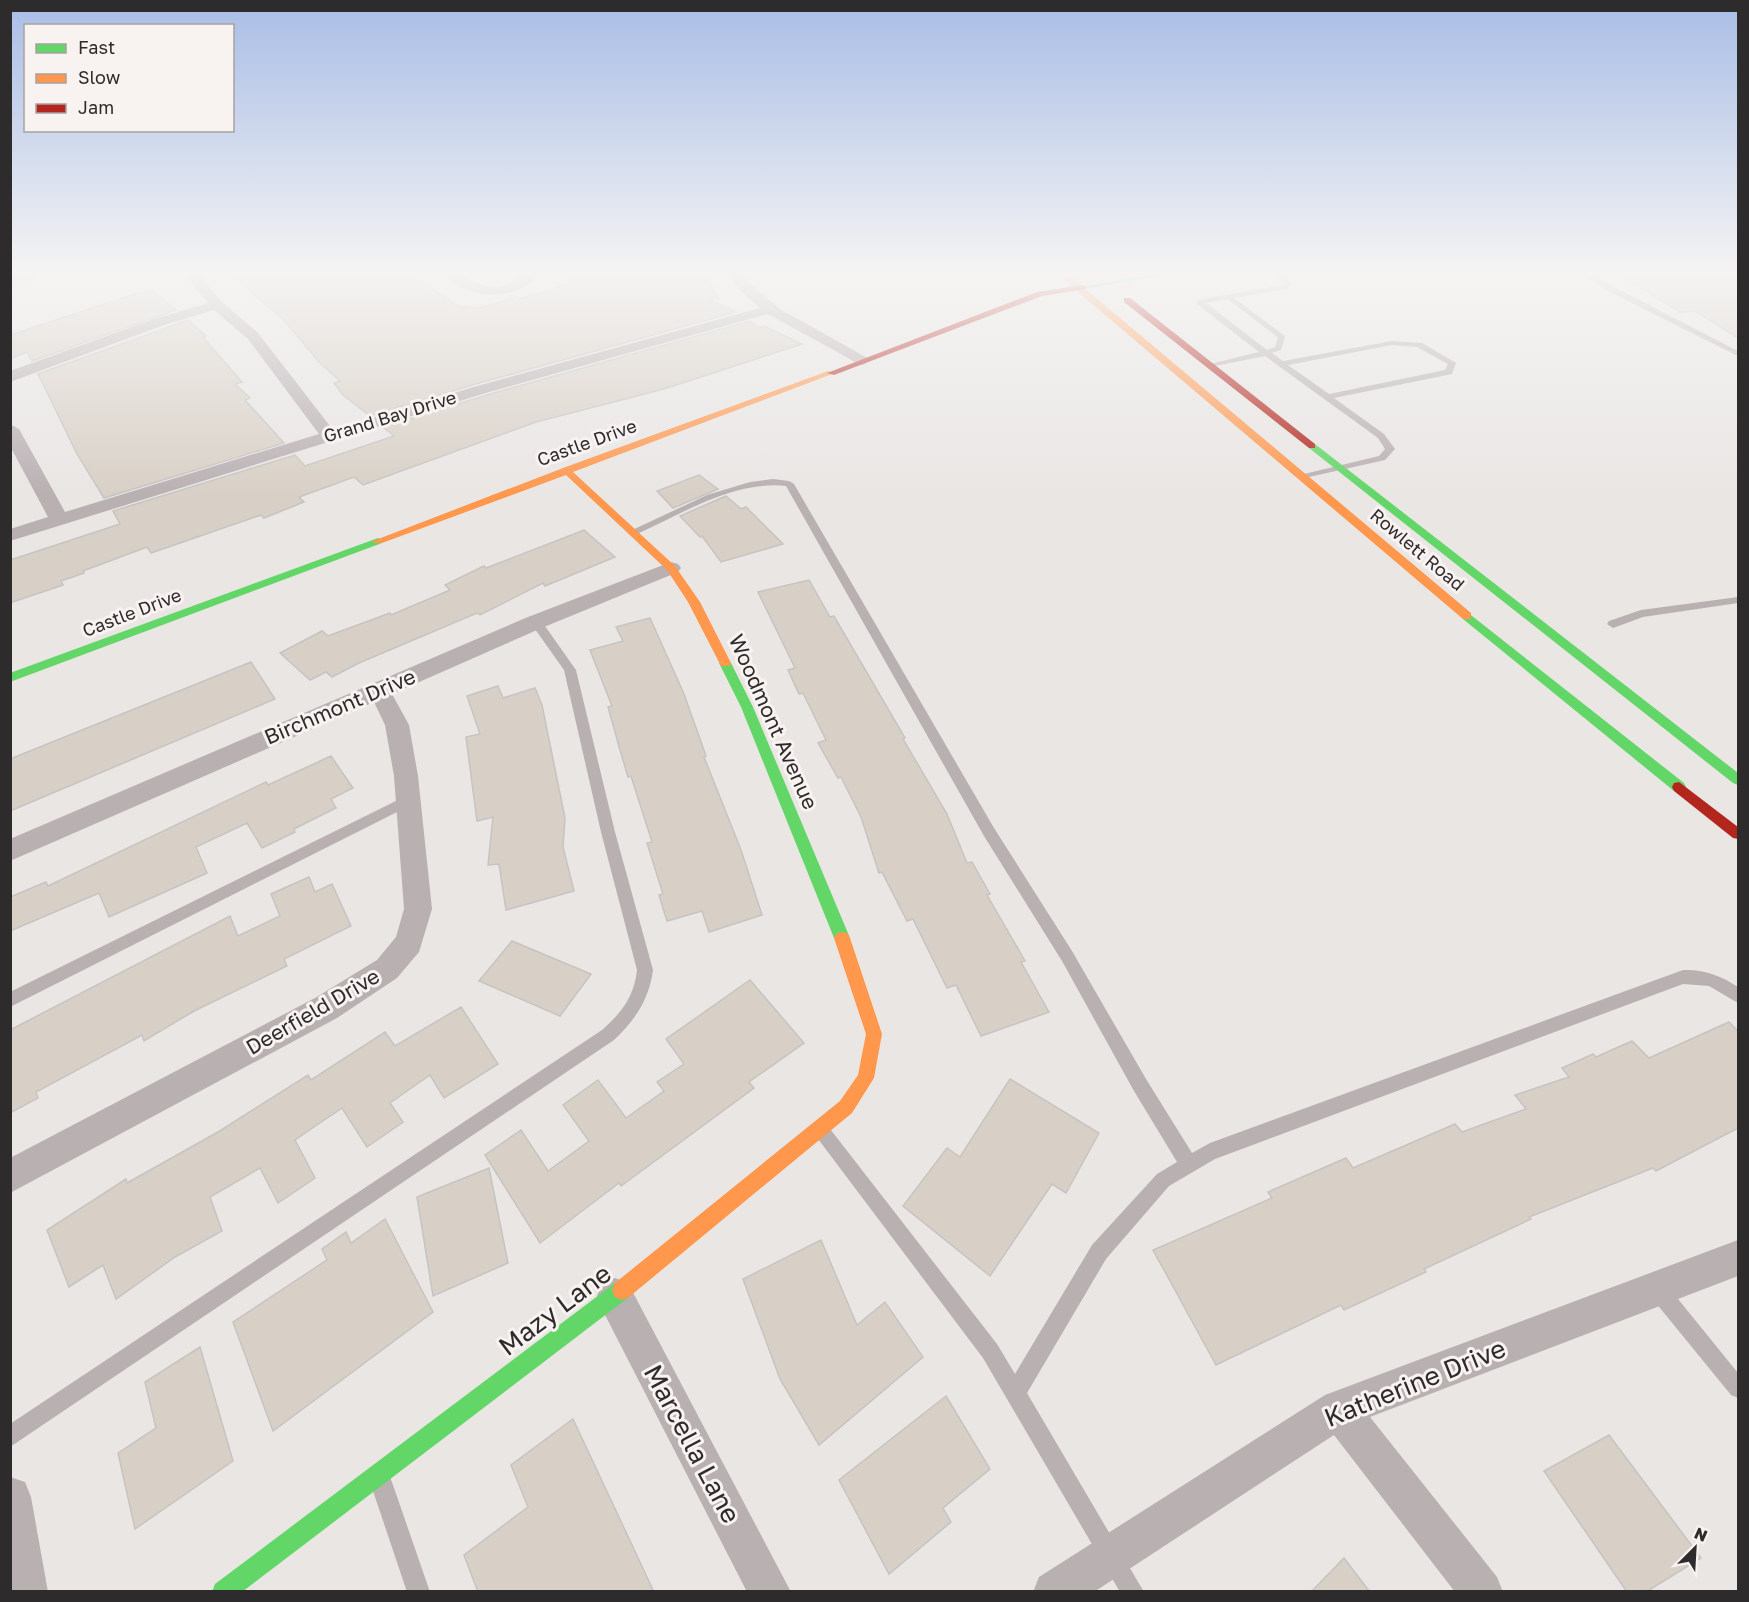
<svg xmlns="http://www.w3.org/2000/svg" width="1749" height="1602" viewBox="0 0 1749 1602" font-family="'Golos Text',sans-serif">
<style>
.green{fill:#cdccb5}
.building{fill:#d8d0c6;stroke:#c6c4c2;stroke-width:1.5}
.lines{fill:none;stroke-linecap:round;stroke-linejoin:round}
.lane{fill:#b9b0b2;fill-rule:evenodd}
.street{fill:#b9b0b2;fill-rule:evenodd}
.fast{fill:#63d668;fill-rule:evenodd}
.slow{fill:#ff974d;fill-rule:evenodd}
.jam{fill:#b3261e;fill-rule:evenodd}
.labels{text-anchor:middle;stroke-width:6;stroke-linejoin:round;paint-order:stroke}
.far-street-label{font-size:18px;fill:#2d2b2b;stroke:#f8f2f1}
.street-label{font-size:21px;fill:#2d2b2b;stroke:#f8f2f1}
.near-street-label{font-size:26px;fill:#2d2b2b;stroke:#f8f2f1}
</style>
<rect width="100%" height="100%" fill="#e9e6e4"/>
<polygon class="green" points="10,271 49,271 11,288"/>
<g class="building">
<polygon points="231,271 404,271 458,306 479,308 517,297 520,299 573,282 569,271 701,271 719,298 709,299 736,312 476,384 370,416 343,395 334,383 340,381 318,361 283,319 255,296"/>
<polygon points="1613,271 1738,271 1738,338 1695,311 1680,312"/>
<polygon points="150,289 176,310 32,361 27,352 10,359 10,335"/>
<polygon points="188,320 206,336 203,337 242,382 235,384 250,398 245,400 284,443 104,498 77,454 38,374"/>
<polygon points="750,321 759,328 764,326 802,344 664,389 536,422 363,485 354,477 299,497 304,502 264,518 261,515 151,553 147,547 83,571 84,573 61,581 63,585 10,603 10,560 120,524 113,511 295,455 305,466 394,436 383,427 490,394"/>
<polygon points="699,475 718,489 673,508 657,491"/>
<polygon points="726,496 741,509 746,507 783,544 721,562 702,536 700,537 680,516"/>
<polygon points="584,530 615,557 545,586 543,583 480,615 477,613 359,663 332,677 326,672 310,680 280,653 322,631 328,636 390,613 391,615 450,590 445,585 484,566 486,568"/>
<polygon points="809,580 830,617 834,616 905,738 903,739 947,814 967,863 972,862 990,894 987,895 1025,961 1021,962 1049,1012 981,1036 956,985 947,988 913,919 907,921 882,872 879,873 861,817 841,777 838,778 818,743 826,740 803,693 799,694 788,670 795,668 758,592"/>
<polygon points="650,618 684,694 706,756 704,757 741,850 762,915 709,932 702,911 667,921 659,895 663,894 647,843 652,842 631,776 628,777 620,750 608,707 612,706 590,650 623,641 616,627"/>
<polygon points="251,662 275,699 10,811 10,759"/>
<polygon points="498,686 503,698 535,688 542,705 565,818 563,847 574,891 506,910 499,864 488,865 493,817 477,821 466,737 480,734 467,696"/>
<polygon points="331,756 353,788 331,799 336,808 294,829 295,832 262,848 247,823 196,847 207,873 109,917 99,893 10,931 10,897 46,882 48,886 266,782 268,785"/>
<polygon points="309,877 315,892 332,884 351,926 284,959 287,966 194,1011 144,1041 142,1035 36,1092 38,1098 10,1113 10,1030 230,916 238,936 280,916 271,894"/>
<polygon points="512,941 591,974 560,1016 479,981"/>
<polygon points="750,980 804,1043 749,1082 754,1088 621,1186 619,1183 540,1243 485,1155 521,1130 548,1171 589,1141 563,1105 598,1080 626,1118 664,1091 657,1082 684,1064 666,1039"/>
<polygon points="461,1007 498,1064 444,1098 430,1075 390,1103 403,1122 367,1147 342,1108 295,1140 315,1178 278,1203 260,1168 210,1197 222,1231 175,1257 116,1299 103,1265 69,1287 47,1230 126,1179 127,1183 218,1132 308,1075 311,1080 385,1032 395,1046"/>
<polygon points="1729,1022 1738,1031 1738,1128 1656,1171 1653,1168 1529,1217 1531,1219 1424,1269 1426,1272 1344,1310 1341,1305 1216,1365 1153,1250 1272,1198 1268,1192 1346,1158 1353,1168 1455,1124 1462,1132 1526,1109 1515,1095 1569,1077 1562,1068 1593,1054 1596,1057 1632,1041 1649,1058"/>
<polygon points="1010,1079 1099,1133 1066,1193 1052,1184 990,1276 903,1206 947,1148 960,1157"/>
<polygon points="489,1168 508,1263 433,1296 417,1197"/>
<polygon points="385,1219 433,1312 273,1431 233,1322 327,1260 322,1249 346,1232 351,1243"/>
<polygon points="821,1240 857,1325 885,1302 923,1357 819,1445 780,1379 743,1279"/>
<polygon points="200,1347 233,1461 135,1529 118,1453 156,1428 145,1382"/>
<polygon points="946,1396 990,1469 943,1508 951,1522 889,1574 839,1480"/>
<polygon points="573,1419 654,1592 478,1592 464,1555 528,1507 511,1465"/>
<polygon points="1609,1435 1701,1558 1646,1592 1627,1592 1544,1471"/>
<polygon points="1344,1558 1370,1592 1311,1592"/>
</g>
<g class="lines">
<g class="lane">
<path d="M1272,271H1280L1292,283L1286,289L1234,298L1285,336L1281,350L1272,353L1283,361L1392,341L1422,343L1456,363L1452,374L1334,398L1384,434L1395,449L1385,460L1300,479V475L1379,456L1385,449L1378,438L1265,356L1210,367L1206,365L1259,352L1197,304V300L1281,285L1284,283ZM1227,299L1275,335L1278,338L1275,347L1267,350L1206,303ZM1392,345L1417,347L1448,364L1445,370L1329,394L1288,365Z"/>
<polygon points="1579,271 1587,271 1610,285 1738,351 1738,356 1604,289"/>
<path d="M773,479L789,481L794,484L994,828L1072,951L1146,1079L1192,1153L1210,1143L1683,970C1704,969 1722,976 1738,987V1003L1709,986L1683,984L1215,1159L1169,1186L1106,1259L1027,1393L1144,1592H1120L983,1358L812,1131L815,1125L821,1123L827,1125L997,1344L1015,1374L1092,1245L1157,1174L1177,1162L1134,1091L1062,961L984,836L786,486C735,480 681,514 637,534L633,535L628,532L707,495L750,482Z"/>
<polygon points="1738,597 1738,603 1643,617 1613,628 1607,624 1609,621 1641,610"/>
<path d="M536,618L540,619L576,670L615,832L653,970C649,1000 635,1020 614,1040L10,1447V1424L602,1030C622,1012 634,997 637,970L601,832L564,670L530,622Z"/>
<polygon points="408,795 415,800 413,804 10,1007 10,992"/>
<polygon points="1658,1280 1665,1283 1738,1373 1738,1398 1731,1395 1651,1297 1648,1290 1651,1283"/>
<polygon points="382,1474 390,1477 393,1485 430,1592 407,1592 371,1485 374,1477"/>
</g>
<g class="street">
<polygon points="191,271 207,271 202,279 222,302 258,333 333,430 477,386 760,308 739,289 725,271 739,271 749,283 780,309 871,360 863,365 857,363 768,314 489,392 10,541 10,529 48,517 10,446 10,424 19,429 65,512 319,434 248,339 214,310 164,325 10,382 10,371 154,319 208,303 188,279"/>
<path d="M439,271C472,269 480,304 523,275L522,271H536L537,276C513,305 461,297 439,271Z"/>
<polygon points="671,562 678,564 681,568 678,572 544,627 392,694 409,725 418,776 432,909 419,952 397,978 337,1018 10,1193 10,1158 315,998 377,960 396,937 404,909 394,776 385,725 374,702 10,861 10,839 528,617"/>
<polygon points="1738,1240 1738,1276 1370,1417 1497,1577 1503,1592 1455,1592 1334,1435 1094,1592 1033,1592 1039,1577 1325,1395"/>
<polygon points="615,1278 628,1283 791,1592 747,1592 602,1309 597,1296 602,1283"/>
<polygon points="10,1477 25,1482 31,1497 48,1592 10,1592"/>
</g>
<g class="fast">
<polygon points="1172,271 1188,271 1083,289 1079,287"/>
<polygon points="1309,444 1315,444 1738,773 1738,785 1733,783 1309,448"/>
<polygon points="378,538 383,541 382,543 10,682 10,673"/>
<polygon points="1467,612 1684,783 1686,787 1684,791 1674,791 1463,619 1461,616"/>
<polygon points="725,659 731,663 753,707 850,938 847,943 842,944 837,943 834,938 741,707 719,663"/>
<polygon points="622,1280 629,1283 632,1290 629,1297 242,1592 212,1592 215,1584 615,1283"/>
</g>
<g class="slow">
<polygon points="1064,276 1070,276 1471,613 1471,619 1463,619 1064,280"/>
<polygon points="828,371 835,373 573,472 675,566 700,602 731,663 729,666 721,666 688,602 667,570 566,475 382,543 374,543 373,541 563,468"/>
<polygon points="842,932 847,933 850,938 882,1034 874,1078 852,1113 629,1297 622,1300 615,1297 612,1290 615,1283 840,1101 858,1075 866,1034 834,938 837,933"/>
</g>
<g class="jam">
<polygon points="1083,285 1087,287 1086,289 1042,296 834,375 827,373 1037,292"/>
<polygon points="1124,298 1130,298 1315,444 1315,448 1309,448 1124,302"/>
<polygon points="1679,782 1738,827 1738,839 1733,838 1674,791 1672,787 1674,783"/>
</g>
</g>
<linearGradient id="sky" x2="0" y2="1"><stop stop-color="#a9bde6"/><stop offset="0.55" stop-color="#f5f4f3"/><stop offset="1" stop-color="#f5f4f3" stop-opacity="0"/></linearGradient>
<rect width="1749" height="495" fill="url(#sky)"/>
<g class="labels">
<g class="far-street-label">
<text transform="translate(390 417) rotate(-17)" y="6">Grand Bay Drive</text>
<text transform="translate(587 443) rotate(-20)" y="6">Castle Drive</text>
<text transform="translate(1417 550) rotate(40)" y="6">Rowlett Road</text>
<text transform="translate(132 613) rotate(-21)" y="6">Castle Drive</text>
</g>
<g class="street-label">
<text transform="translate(340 707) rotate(-23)" y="7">Birchmont Drive</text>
<text transform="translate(773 722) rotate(66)" y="7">Woodmont Avenue</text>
<text transform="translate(313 1012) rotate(-30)" y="7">Deerfield Drive</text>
</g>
<g class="near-street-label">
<text transform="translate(555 1310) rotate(-37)" y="9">Mazy Lane</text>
<text transform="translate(1415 1383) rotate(-22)" y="9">Katherine Drive</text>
<text transform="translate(692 1444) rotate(62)" y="9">Marcella Lane</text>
</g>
</g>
<rect width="1749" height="1602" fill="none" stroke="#2d2b2b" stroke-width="24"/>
<rect x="24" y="24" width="210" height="108" fill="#f8f2f1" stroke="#a7a2a2" stroke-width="1.5"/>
<rect x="36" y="44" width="30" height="9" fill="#63d668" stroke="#a7a2a2" stroke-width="1.5"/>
<text x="78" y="54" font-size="18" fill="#2d2b2b">Fast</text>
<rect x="36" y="74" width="30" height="9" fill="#ff974d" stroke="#a7a2a2" stroke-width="1.5"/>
<text x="78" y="84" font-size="18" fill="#2d2b2b">Slow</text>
<rect x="36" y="104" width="30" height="9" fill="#b3261e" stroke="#a7a2a2" stroke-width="1.5"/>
<text x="78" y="114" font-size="18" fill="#2d2b2b">Jam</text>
<g transform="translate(1695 1548) rotate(24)" stroke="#f8f2f1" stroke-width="4.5" paint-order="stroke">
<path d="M0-4.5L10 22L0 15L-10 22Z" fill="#2d2b2b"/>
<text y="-9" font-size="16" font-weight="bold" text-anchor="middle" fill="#2d2b2b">N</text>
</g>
</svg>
